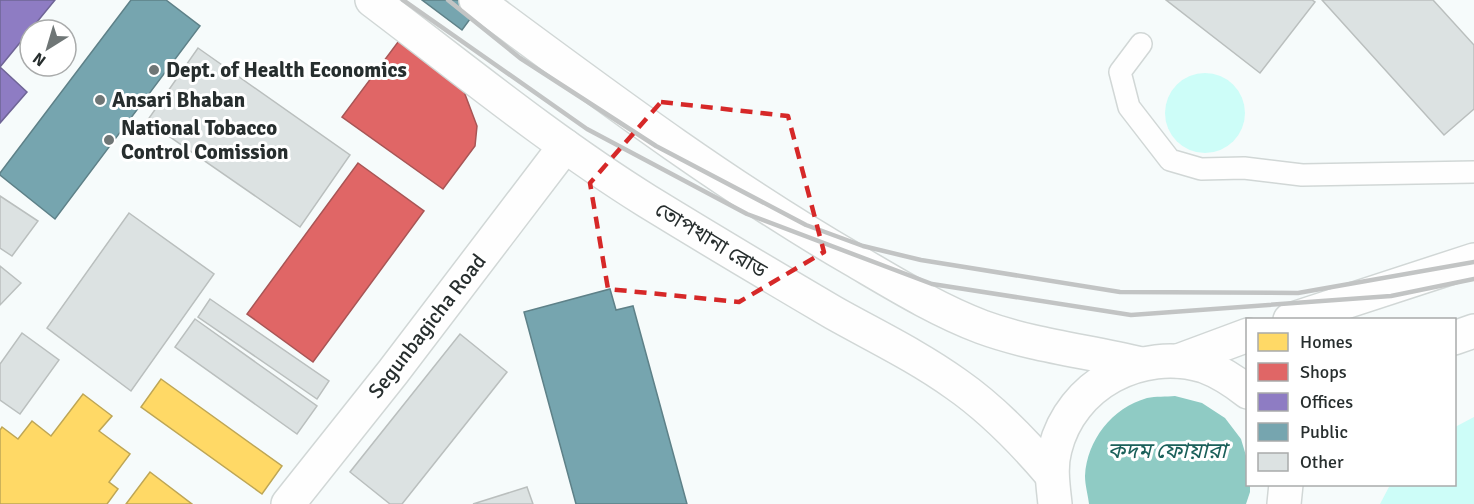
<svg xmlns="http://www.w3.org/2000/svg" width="1474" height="504" viewBox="0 0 1474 504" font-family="Signika,'Noto Sans Bengali',sans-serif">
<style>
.green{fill:#cdfdf8}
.water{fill:#8fcbc4}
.homes{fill:#ffd966;stroke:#bea655;stroke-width:1.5}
.shops{fill:#e06666;stroke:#a85555;stroke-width:1.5}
.offices{fill:#8e7cc3;stroke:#6f6596;stroke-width:1.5}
.public{fill:#76a5af;stroke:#5e8188;stroke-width:1.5}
.building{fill:#dce2e2;stroke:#babfbe;stroke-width:1.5}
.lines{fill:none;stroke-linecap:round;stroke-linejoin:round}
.service-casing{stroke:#d1d7d6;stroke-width:24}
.tertiary-casing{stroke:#d1d7d6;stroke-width:36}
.primary-casing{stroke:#d1d7d6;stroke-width:36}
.trunk-casing{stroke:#d1d7d6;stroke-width:36}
.service{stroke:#fefefe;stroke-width:21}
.tertiary{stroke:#fefefe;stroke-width:33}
.primary{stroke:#fefefe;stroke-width:33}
.trunk{stroke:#fefefe;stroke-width:33}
.rail{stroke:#c2c4c4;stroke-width:4.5}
.marked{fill:none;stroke:#d62828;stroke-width:4.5;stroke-dasharray:12 8;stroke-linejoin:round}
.poi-dot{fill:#6f7676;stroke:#fff;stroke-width:2}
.labels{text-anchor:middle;stroke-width:6;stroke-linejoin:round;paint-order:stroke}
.poi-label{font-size:21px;font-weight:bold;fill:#272e2e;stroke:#fff;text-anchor:start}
.street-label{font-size:21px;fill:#272e2e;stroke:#fff}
.water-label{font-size:22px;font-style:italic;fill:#1b605a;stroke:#fff}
</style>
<rect width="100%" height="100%" fill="#f6fbfb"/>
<g class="green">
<circle cx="1205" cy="113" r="40"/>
<polygon points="1474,417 1474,504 1380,504 1390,485 1454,484 1455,427"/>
</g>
<path class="water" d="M1175,396L1202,403L1225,418L1241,439L1247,459L1248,484L1250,485V492L1246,504H1089C1088,495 1085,485 1085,476C1087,440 1112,408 1147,398C1156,396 1166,397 1175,396Z"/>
<g class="homes">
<polygon points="161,379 282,466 262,494 141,407"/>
<polygon points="83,394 112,416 99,431 130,454 109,482 118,489 107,504 0,504 0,430 2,427 18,439 32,421 51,436"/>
<polygon points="150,472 192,504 126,504"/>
</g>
<g class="shops">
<polygon points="401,38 463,89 477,126 475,146 443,189 342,117"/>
<polygon points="358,163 424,211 313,362 247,314"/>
</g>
<polygon class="offices" points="0,0 55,0 0,67 27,92 0,123"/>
<g class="public">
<polygon points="131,0 166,0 200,26 55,219 0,175 0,173"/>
<polygon points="422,0 484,0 462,30"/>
<polygon points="610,289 616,310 633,306 687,504 576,504 524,312"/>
</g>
<g class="building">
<polygon points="1166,0 1312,0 1315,2 1260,73"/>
<polygon points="1322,0 1433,0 1474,45 1474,109 1444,135"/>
<polygon points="198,48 350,155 300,227 147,121"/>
<polygon points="0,196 38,221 12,256 0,248"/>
<polygon points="129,213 214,274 131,391 47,328"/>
<polygon points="0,266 21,283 0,305"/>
<polygon points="210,299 329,381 317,399 198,317"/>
<polygon points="195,319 317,406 297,434 175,347"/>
<polygon points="22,333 59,360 20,414 0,400 0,364"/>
<polygon points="460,334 507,372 402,504 390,504 350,472"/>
<polygon points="527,487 533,504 473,504"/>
</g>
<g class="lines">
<defs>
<polyline id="service" points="1141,44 1120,72 1129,107 1170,160 1201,169 1244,168 1302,175 1474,172"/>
<polyline id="tertiary" points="288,504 393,372 565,146"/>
<g id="primary">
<polyline points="1290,320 1474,260"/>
<polyline points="1454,338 1474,331"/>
<polyline points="1178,361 1248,335"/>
</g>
<g id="trunk">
<path d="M372,0C462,68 551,141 647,201C709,239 771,276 834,313C875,336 917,356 956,384C992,409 1022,440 1051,474"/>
<path d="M476,0C599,91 721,183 854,260C895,284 937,310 982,327C1034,346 1088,351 1141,364"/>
<path d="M1055,504C1053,485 1050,467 1055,449C1071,384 1141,347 1204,366C1220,372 1234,381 1248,392"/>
<polyline points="1284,504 1286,484"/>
</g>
</defs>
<use href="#service" class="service-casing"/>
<use href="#tertiary" class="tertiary-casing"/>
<use href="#primary" class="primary-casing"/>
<use href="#trunk" class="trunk-casing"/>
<use href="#service" class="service"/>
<use href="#tertiary" class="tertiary"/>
<use href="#primary" class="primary"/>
<use href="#trunk" class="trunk"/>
<g class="rail">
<polyline points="403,0 587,129 747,214 932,284 1131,315 1391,296 1474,279"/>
<polyline points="448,0 520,58 656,146 806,225 863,246 921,260 1120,292 1298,293 1474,262"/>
</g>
</g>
<path class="marked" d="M661,102L788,116L824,252L739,302L608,289L590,183Z"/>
<g class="poi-dot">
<circle cx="154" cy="70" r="6"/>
<circle cx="100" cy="100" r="6"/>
<circle cx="109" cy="140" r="6"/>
</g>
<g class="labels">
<g class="poi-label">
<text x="166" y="77">Dept. of Health Economics</text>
<text x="112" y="107">Ansari Bhaban</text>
<text x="121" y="135">National Tobacco<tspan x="121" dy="24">Control Comission</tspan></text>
</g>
<g class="street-label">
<text transform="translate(711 240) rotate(31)" y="7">তোপখানা রোড</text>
<text transform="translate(427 326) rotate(-52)" y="7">Segunbagicha Road</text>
</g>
<g class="water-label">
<text x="1167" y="458">কদম ফোয়ারা</text>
</g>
</g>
<rect x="1246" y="318" width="210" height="168" fill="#ffffff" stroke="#a9abab" stroke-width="1.5"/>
<rect x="1258" y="333" width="30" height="18" fill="#ffd966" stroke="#a9abab" stroke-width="1.5"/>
<text x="1300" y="348" font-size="18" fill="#272e2e">Homes</text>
<rect x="1258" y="363" width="30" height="18" fill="#e06666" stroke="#a9abab" stroke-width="1.5"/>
<text x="1300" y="378" font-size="18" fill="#272e2e">Shops</text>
<rect x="1258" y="393" width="30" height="18" fill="#8e7cc3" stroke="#a9abab" stroke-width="1.5"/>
<text x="1300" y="408" font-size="18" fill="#272e2e">Offices</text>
<rect x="1258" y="423" width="30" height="18" fill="#76a5af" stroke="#a9abab" stroke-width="1.5"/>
<text x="1300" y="438" font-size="18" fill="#272e2e">Public</text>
<rect x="1258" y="453" width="30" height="18" fill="#dce2e2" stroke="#a9abab" stroke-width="1.5"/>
<text x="1300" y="468" font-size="18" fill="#272e2e">Other</text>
<g transform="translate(48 48) rotate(217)"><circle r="28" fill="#ffffff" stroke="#a9abab" stroke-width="1.5"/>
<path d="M0-4.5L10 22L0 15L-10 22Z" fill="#6f7676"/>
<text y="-9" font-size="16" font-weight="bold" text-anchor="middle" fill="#272e2e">N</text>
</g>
</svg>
